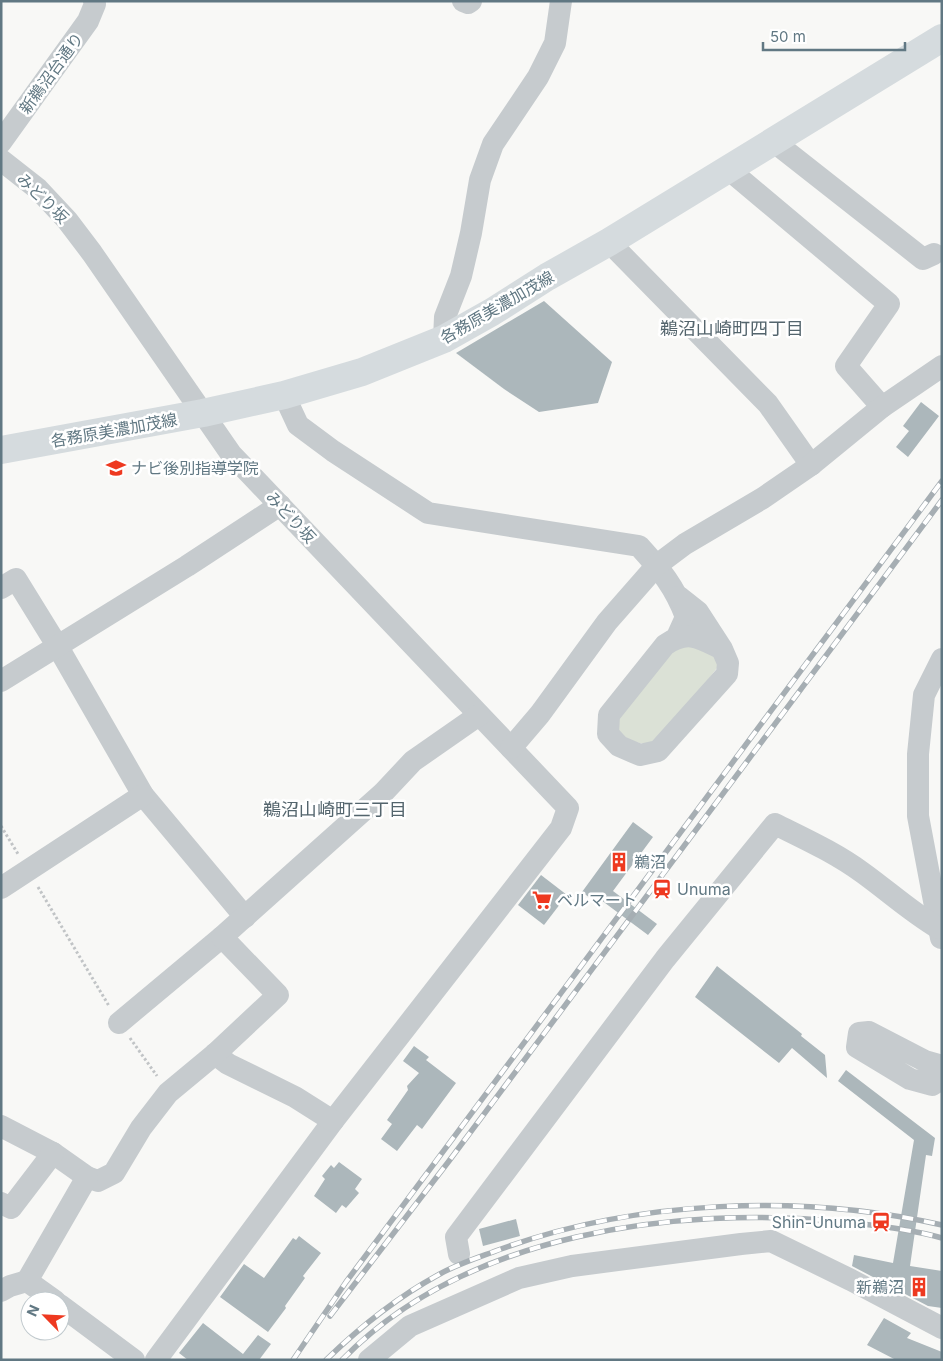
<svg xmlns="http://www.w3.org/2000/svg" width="943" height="1361" viewBox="0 0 943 1361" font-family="Inter,'Noto Sans JP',sans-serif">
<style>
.green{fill:#dbe1d6}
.building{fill:#acb7bb}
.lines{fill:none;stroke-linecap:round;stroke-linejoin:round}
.path{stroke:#c1c4c6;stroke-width:3;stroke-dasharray:2.5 2.5;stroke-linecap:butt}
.minor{stroke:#c6cbce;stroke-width:22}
.major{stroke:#d5dbde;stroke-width:28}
.rail-casing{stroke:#a6aeb3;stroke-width:5.5}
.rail{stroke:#fff;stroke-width:4;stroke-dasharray:11;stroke-linecap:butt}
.labels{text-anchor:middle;stroke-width:5;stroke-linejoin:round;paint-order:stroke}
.street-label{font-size:16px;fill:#617883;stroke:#fff}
.poi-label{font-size:16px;fill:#617883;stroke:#fff;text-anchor:start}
.neighbourhood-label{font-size:18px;fill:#54656d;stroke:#fff}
</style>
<rect width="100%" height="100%" fill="#f8f8f6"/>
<polygon class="green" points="693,641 716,653 721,663 656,746 623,740 615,721 669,650"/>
<g class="building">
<polygon points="544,301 612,362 598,403 539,412 504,389 456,353"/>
<polygon points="921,402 939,416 908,457 896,447 909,431 903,426"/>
<polygon points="633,822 653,837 613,891 657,924 648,935 601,900 598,904 582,892"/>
<polygon points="541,875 567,895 544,925 518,905"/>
<polygon points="717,966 802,1034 801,1036 825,1055 827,1078 792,1048 779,1063 695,997"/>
<polygon points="414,1046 429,1057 426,1060 456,1083 422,1129 417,1125 397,1151 381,1139 392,1124 387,1120 408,1090 407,1086 419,1073 403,1061"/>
<polygon points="846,1070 935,1138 932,1156 926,1155 910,1266 942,1271 942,1308 928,1306 852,1266 854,1255 893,1263 914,1140 838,1081"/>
<polygon points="339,1162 362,1179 355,1189 359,1193 346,1208 342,1205 336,1213 314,1196 325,1179 322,1176 331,1165 334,1168"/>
<polygon points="516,1219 520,1236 483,1246 479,1229"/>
<polygon points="299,1236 321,1253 303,1276 305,1278 285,1306 286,1308 268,1332 220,1297 244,1264 264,1278 293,1238 296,1240"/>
<polygon points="884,1318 911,1333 907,1338 942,1352 942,1360 896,1360 867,1345"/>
<polygon points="203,1323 243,1354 258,1335 271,1344 259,1360 188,1360 179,1353"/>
</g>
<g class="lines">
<g class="path">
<polyline points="1,826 18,854"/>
<polyline points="38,887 109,1006"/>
<polyline points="130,1038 157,1076"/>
</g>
<g class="minor">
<polyline points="463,1 468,3 471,1"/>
<polyline points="773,141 923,259 934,254"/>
<polyline points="1,142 88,21 95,4 94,1"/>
<polyline points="1,160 38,189 67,220 92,253 231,454 568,808 561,828 333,1121 156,1360"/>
<polyline points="727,168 889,304 846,366 882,407"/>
<polyline points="609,242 768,404 811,465"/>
<polyline points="444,339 445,317 461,276 471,233 480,180 493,144 538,77 555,43 561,1"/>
<path d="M284,395L298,425L333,451L428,513L639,546C660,569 675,587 686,617L677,637"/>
<polyline points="1,588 16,579 58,647 143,795 245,917"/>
<path d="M679,597L698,612L722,649L728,663L727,674L658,751L640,755L619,746L608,734L609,715L665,645C688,629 700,638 722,649"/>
<polyline points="1,681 187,566 280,505"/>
<polyline points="511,748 540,714 607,622 657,565 685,544 763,498 811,465 882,407 942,366"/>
<polyline points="1,888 143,795"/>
<polyline points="941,938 918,816 918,754 924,695 942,659"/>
<polyline points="119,1023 222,937"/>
<polyline points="215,1054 228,1064 295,1097 333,1121"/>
<polyline points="942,1066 925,1061 869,1032 859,1033 857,1047 910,1079 932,1085 942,1079"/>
<polyline points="1,1126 53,1153 87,1177 98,1181 114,1173 141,1128 168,1093 215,1054 278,995 222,937 383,793 413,761 479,715"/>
<polyline points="1,1203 11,1208 53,1153"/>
<path d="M459,1254L456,1237L665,959L775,824C805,839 836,853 863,873C888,891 911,912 938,928"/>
<polyline points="1,1291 10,1286 27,1281"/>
<polyline points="55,1301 27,1281 87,1177"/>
<polyline points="60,1305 134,1360"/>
<polyline points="369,1360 410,1326 519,1278 572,1266 741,1244 771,1241 851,1280 942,1328"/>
</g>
<polyline class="major" points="1,450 203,413 284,395 362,372 444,339 492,312 547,277 609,242 942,38"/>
<defs>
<g id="rail">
<polyline points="330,1316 449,1161 942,500"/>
<polyline points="293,1360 346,1282 942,481"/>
<path d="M326,1360C360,1327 396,1298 438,1275C457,1264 480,1257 501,1249C636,1200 802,1193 942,1225"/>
<path d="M342,1360C465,1233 677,1205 845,1222C877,1226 910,1229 942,1238"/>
</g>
</defs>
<use href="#rail" class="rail-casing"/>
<use href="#rail" class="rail"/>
</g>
<defs>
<symbol id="school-bare" viewBox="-9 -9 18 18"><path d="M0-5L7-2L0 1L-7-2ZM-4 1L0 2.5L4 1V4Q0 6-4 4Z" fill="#ee3920" stroke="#fff" stroke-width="2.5" paint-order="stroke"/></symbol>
<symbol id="building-bare" viewBox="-9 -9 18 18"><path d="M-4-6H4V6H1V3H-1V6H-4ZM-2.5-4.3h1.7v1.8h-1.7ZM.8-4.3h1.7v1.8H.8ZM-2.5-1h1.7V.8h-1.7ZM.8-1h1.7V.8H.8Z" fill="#ee3920" stroke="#fff" stroke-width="2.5" paint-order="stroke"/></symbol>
<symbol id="station-bare" viewBox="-9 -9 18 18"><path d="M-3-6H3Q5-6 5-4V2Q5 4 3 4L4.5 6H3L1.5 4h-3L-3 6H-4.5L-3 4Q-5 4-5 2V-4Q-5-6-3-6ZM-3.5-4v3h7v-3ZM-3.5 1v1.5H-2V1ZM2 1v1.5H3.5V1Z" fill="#ee3920" stroke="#fff" stroke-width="2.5" paint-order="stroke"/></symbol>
<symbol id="supermarket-bare" viewBox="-9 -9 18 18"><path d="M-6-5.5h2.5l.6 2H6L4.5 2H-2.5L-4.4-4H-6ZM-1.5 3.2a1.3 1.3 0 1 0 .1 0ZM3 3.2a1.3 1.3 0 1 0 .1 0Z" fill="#ee3920" stroke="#fff" stroke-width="2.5" paint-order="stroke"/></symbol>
</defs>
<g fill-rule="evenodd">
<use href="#school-bare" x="102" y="454" width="28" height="28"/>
<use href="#building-bare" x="605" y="848" width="28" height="28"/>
<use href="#station-bare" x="648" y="875" width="28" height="28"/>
<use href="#supermarket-bare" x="528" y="886" width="28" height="28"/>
<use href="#station-bare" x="867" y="1208" width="28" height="28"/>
<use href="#building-bare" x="905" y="1273" width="28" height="28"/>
</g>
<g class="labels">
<g class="street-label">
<text transform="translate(51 73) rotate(-54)" y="6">新鵜沼台通り</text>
<text transform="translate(43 198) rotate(44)" y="6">みどり坂</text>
<text transform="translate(497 307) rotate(-30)" y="6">各務原美濃加茂線</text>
<text transform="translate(114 430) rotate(-10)" y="6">各務原美濃加茂線</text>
<text transform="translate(291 517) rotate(47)" y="6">みどり坂</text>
</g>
<g class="poi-label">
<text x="131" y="474">ナビ後別指導学院</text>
<text x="634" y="868">鵜沼</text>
<text x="677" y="895">Unuma</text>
<text x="557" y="906">ベルマート</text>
<text x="866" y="1228" text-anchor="end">Shin-Unuma</text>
<text x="904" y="1293" text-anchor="end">新鵜沼</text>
</g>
<g class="neighbourhood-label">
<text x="732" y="335">鵜沼山崎町四丁目</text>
<text x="335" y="816">鵜沼山崎町三丁目</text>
</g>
</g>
<rect width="943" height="1361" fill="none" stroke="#617883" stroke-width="5"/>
<g transform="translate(45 1316) rotate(294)"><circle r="24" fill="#ffffff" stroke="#c0c9cd"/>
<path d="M0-4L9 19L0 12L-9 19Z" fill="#ee3920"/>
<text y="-8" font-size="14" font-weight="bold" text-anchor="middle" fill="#617883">N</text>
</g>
<path d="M763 42v8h142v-8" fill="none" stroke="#617883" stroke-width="2.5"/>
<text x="770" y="42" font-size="15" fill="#617883" stroke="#ffffff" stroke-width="4" paint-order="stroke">50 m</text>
</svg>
